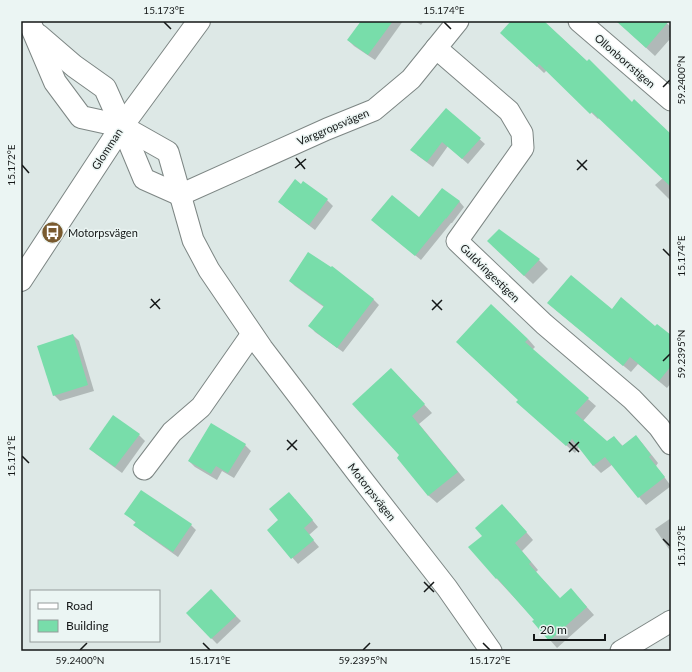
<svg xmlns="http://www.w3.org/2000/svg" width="692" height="672" viewBox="0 0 692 672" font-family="Lato,sans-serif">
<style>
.shadow{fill:#0003}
.building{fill:#78ddaa}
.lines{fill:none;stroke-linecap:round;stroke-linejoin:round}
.minor-casing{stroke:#7d8684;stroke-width:23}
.tertiary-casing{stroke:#7d8684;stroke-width:24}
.minor{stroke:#fff;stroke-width:21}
.tertiary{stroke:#fff;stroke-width:22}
.ticks{fill:none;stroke:#141717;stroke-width:1.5}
.labels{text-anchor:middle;stroke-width:3;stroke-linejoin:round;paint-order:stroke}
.street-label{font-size:11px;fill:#141717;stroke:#ebf5f3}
.poi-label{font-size:11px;fill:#141717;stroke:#ebf5f3;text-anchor:start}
.neatline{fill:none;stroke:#141717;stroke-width:1.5}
.ticks-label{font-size:10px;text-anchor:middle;fill:#141717}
</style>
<rect width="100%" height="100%" fill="#dde8e6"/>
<g class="shadow">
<polygon points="362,21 403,21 375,60 354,46 348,40"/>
<polygon points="415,21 424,21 421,25"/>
<polygon points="512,21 543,21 632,103 671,136 671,201 655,185 663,178 600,117 598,119 547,70 544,73 508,39"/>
<polygon points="617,21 664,21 671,27 671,36 669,38 670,39 655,56"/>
<polygon points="446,109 485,144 468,164 448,146 433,167 417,155"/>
<polygon points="303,182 327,200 333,206 315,230 286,208 280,202 301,185"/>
<polygon points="459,201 464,207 452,223 451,223 421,260 378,225 420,219"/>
<polygon points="499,231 539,260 548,269 533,284 497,250"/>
<polygon points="290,281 373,299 379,305 343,352 315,332 310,326 324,307 295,286"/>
<polygon points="556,310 612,310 655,327 671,337 671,383 667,388 638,364 631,372"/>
<polygon points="73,335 79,341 94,391 60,401 54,395"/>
<polygon points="528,339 535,347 532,350 596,406 583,421 607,442 614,437 623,446 636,436 643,444 658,463 656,466 671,486 646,505 639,497 613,464 601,473 594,466 579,447 575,453 525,409 519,400 465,350"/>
<polygon points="399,377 432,413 419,424 465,480 437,503 429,496 398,458 401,456"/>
<polygon points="139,435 145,441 122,473 96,454 90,448"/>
<polygon points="245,445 251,451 234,478 222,471 217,480 195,467 189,461"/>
<polygon points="295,499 318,527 309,535 319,547 298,564 268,530 279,520"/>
<polygon points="510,513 533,540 522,551 538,570 536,572 560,599 578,597 594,615 557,648 550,640 535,620 497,579 470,548"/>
<polygon points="126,514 191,525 196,530 178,557 140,530 135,525 136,523"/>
<polygon points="671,518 671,552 655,529"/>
<polygon points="211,591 241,621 217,644 187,613"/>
</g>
<g class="building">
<polygon points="361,21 393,21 368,55 347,40"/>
<polygon points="511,21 544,21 587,61 589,59 632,102 634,99 671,134 671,187 592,112 590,114 539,64 537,67 500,33"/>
<polygon points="616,21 669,21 646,48"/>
<polygon points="446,108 481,138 462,159 442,142 427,162 410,150"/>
<polygon points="295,179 301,184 303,181 328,199 309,225 278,202"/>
<polygon points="442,188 460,201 446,219 446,218 415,256 371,220 392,195 419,217"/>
<polygon points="499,229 540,259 524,276 487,241"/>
<polygon points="308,252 331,267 332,266 374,299 337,348 308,326 324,306 289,281"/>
<polygon points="571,275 612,309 621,297 655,326 657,324 671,335 671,366 659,381 630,357 623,366 547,303"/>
<polygon points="491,304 528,339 525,342 589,398 575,413 607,441 614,436 622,446 636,435 651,455 649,457 665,477 638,498 605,457 593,466 572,439 566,446 516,402 518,400 456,342"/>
<polygon points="73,334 88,385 53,396 37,346"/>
<polygon points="391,368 425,404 412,416 458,472 428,496 397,458 399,455 352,404"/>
<polygon points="113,415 140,434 115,467 89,449"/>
<polygon points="211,423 246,444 228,473 216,466 211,474 188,461"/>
<polygon points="141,490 192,524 173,552 133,525 136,522 124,514"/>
<polygon points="289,492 313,520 304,528 314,540 291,559 267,530 278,520 269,509"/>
<polygon points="502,504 527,532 515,543 531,562 529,564 560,598 571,588 587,607 549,641 532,621 534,620 497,578 496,579 468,547 482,536 475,528"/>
<polygon points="211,589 236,616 211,639 186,613"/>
</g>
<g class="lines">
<defs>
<g id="minor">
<polyline points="579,21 671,100"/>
<polyline points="436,48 509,111 522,133 523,148 457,241 544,324 632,399 659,427 671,444"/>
<polyline points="122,126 168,152 193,240 209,270 262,348 358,474 447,588 491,651"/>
<polyline points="122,126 144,179 180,195"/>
<polyline points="180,195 327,129 374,110 411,79 458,21"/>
<polyline points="144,469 172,432 201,407 252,334"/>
<polyline points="621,651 671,621"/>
</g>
<g id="tertiary">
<polyline points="29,21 55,82 81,117 122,126"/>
<polyline points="38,35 74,66 105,88 122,126"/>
<polyline points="21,280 122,126 199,21"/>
</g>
</defs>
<use href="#minor" class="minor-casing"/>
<use href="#tertiary" class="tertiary-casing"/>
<use href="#minor" class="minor"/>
<use href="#tertiary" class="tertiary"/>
</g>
<path class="ticks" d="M164,22L171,29M444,22L451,29M663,87L670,80M296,158L305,169M577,160L587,170M22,165L29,173M295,168L306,159M577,170L587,160M663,249L670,256M151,299L160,309M432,300L442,310M150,308L160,299M432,310L442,300M663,361L670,354M287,440L297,450M569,442L579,452M287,450L297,440M569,452L579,442M22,456L29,463M663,539L670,546M424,582L434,592M424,592L434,582M203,643L210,650M483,643L490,650M80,650L87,643M363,650L370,643"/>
<defs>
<symbol id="bus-disc" viewBox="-11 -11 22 22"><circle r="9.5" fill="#795a2f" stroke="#ebf5f3"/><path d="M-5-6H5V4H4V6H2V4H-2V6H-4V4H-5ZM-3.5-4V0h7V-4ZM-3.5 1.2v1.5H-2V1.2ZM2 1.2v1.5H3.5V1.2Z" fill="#fff"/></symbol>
</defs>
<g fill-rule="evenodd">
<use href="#bus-disc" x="40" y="220" width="25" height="25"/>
</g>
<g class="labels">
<g class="street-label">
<text transform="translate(625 61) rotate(41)" y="4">Ollonborrstigen</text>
<text transform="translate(333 127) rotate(-23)" y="4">Varggropsvägen</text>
<text transform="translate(107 149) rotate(-57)" y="4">Glomman</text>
<text transform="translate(490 273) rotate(44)" y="4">Guldvingestigen</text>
<text transform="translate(372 492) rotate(52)" y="4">Motorpsvägen</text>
</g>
<g class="poi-label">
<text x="68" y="237">Motorpsvägen</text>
</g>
</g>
<rect width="692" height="672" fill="none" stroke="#ebf5f3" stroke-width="44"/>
<rect x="30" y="590" width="130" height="52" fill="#ebf5f3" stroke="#959c9b"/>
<rect x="38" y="603" width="20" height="6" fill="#ffffff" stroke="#959c9b"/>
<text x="66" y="610" font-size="12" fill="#141717">Road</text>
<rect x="38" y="620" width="20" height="12" fill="#78ddaa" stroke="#959c9b"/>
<text x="66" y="630" font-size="12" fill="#141717">Building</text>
<path d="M534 634v6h71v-6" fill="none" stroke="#141717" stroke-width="2"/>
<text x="540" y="634" font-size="12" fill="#141717" stroke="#ebf5f3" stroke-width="3" paint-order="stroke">20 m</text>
<rect x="22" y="22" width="648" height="628" class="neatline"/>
<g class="ticks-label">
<text x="164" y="14">15.173°E</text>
<text x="444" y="14">15.174°E</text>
<text transform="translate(681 80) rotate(-90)" y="4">59.2400°N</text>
<text transform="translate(11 165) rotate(-90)" y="4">15.172°E</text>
<text transform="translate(681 256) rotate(-90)" y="4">15.174°E</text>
<text transform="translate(681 354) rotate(-90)" y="4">59.2395°N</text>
<text transform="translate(11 456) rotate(-90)" y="4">15.171°E</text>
<text transform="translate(681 546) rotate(-90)" y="4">15.173°E</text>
<text x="80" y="664">59.2400°N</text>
<text x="210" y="664">15.171°E</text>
<text x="363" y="664">59.2395°N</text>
<text x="490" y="664">15.172°E</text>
</g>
</svg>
